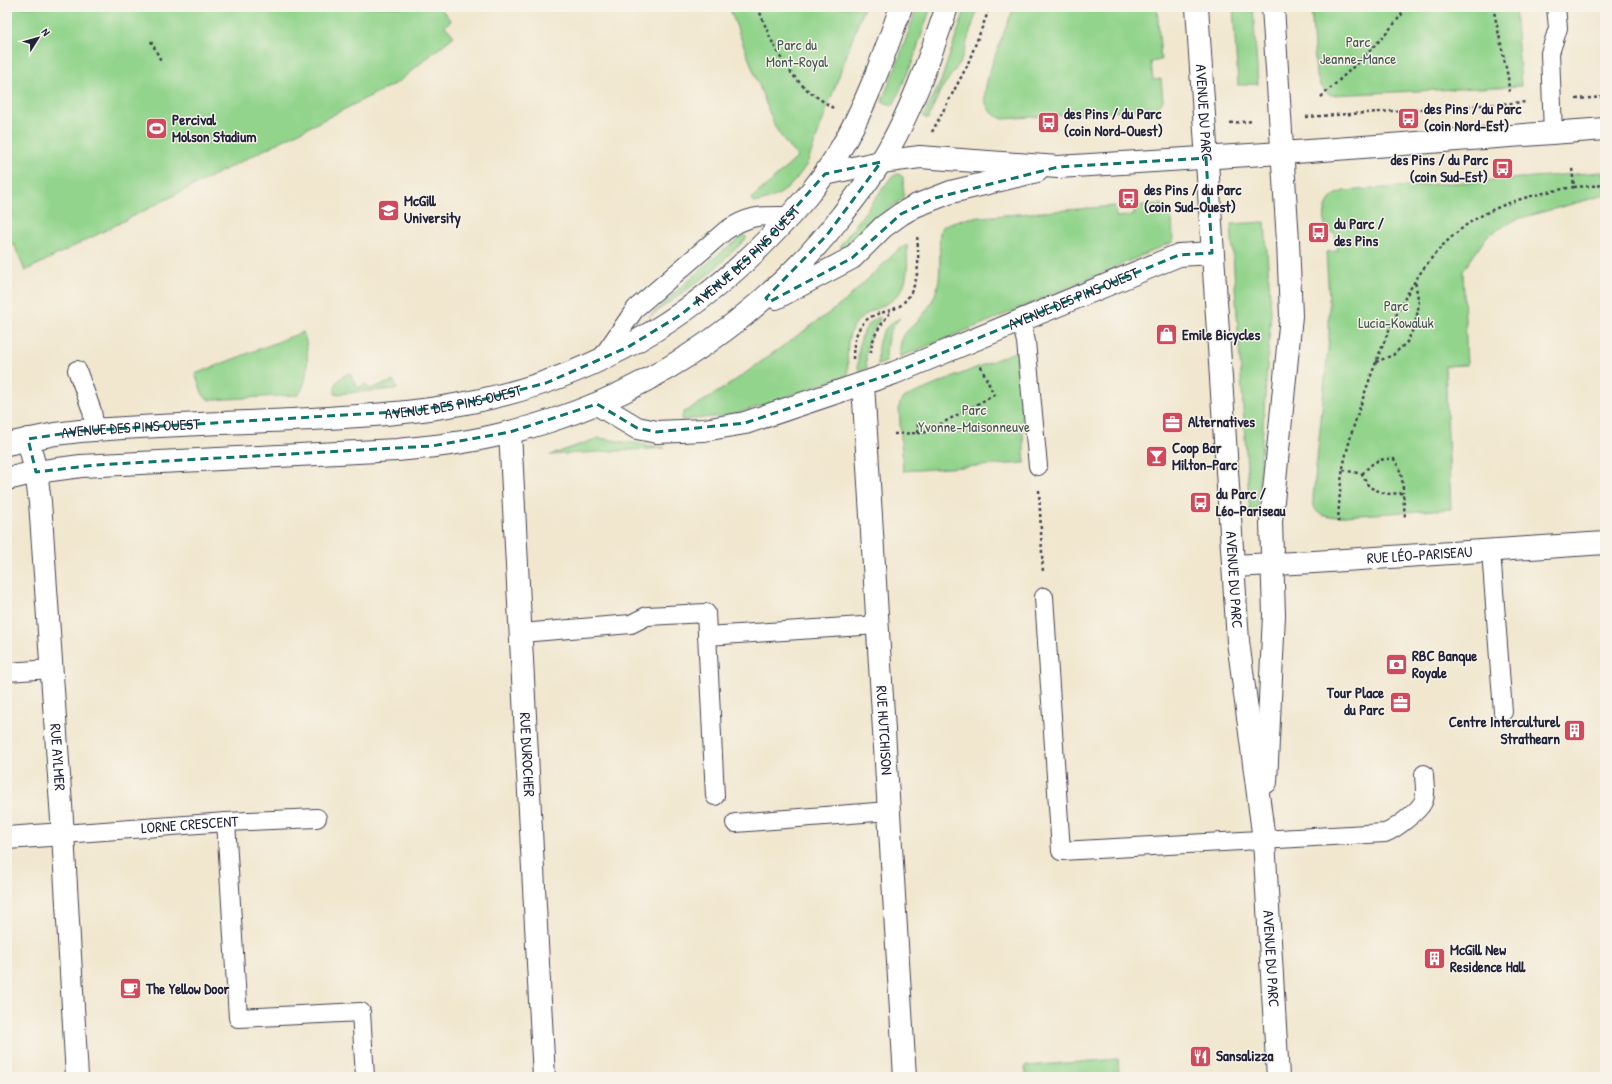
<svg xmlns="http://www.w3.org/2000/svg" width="1612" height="1084" viewBox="0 0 1612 1084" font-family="'Patrick Hand',sans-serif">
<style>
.green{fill:#92d48c;stroke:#5a7b64}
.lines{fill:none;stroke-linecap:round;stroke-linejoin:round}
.service-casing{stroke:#414051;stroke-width:20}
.minor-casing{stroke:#414051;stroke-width:24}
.tertiary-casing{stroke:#414051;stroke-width:24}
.secondary-casing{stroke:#414051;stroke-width:24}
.path{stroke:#414051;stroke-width:2.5;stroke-dasharray:3 3;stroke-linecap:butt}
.service{stroke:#fff;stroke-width:18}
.minor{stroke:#fff;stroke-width:22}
.tertiary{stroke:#fff;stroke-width:22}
.secondary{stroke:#fff;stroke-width:22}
.marked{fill:none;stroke:#0f766e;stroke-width:3;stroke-dasharray:8 5;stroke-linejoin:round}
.labels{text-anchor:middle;stroke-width:3;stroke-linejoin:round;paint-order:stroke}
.park-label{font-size:15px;fill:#445753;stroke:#f7f3e8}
.poi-label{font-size:15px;font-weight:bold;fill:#22223b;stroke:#f7f3e8;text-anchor:start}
.street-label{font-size:15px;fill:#22223b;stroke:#f7f3e8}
</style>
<rect width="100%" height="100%" fill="#f7f3e8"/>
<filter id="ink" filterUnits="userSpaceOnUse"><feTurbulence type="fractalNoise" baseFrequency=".025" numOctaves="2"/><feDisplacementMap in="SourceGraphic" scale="8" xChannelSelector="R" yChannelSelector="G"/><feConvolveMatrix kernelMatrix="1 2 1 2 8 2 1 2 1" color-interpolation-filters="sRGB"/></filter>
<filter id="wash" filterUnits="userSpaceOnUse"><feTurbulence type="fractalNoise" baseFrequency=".012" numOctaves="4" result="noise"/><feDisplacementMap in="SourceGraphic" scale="16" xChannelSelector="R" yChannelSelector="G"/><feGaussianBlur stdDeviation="0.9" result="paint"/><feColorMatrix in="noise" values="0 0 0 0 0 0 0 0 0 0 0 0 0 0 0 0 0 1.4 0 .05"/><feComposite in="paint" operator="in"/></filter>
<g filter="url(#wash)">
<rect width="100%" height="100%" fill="#f1e7cf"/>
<g class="green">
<polygon points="7,7 440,7 451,21 445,26 454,36 398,82 25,271 14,244 7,245"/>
<path d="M729,7H864L807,164C791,187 783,197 754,203L751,199L798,157L789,148L775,127Z"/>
<polygon points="917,7 931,7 912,63 893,106 882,101 900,56"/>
<polygon points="966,7 978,7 961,61 940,91 928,119 923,117 941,81"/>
<path d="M1014,7H1157L1161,60L1151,62L1153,80L1161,79L1163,100C1161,106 1157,108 1152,109L1003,119C993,115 987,110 985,99C982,83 1007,25 1014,7Z"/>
<polygon points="1233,7 1253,7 1258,84 1238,85"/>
<polygon points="1311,7 1515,7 1521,86 1331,95 1326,92 1321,86 1316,75"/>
<path d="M1602,172L1605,195L1517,219L1487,236L1463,271L1467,365L1445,366L1451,509L1330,517C1318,515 1313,511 1313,498L1329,339V299L1326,252L1337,251L1335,233H1325C1324,214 1322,198 1344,191Z"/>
<polygon points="899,174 903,177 904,198 867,225 843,250 840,246 889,180 892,176"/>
<path d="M1161,204C1175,208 1172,230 1173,242L999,317L900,357C899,331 908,333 922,316C928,309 933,300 936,292C943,271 938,252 940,231L941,228L948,224L969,218L1115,206L1116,217L1134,215L1133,206Z"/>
<polygon points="1265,222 1271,312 1257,513 1250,513 1231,224"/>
<polygon points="744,235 747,238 710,273 649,317 710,261"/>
<path d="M907,245C908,268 910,292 886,304C874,310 861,315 853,327C845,340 848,360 848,375L748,410L724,416L681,420L684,412L707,399L733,382L844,302L898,250Z"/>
<path d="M879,317L881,319C869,331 864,351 867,368L860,371L858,368C858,349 859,326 879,317Z"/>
<path d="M900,318C887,331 886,344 886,362L878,365C876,344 879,328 900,318Z"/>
<path d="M303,332C310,346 309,385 298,395L209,400L203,395L195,374Z"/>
<polygon points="1017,351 1025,463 903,471 899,408 900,403 903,398"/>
<path d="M350,373L357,388L366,384L369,389L394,381L397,389L335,394C334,382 339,377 350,373Z"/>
<polygon points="599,438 665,448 550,455"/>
<polygon points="1118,1059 1119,1077 1026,1077 1025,1066"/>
</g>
</g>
<g filter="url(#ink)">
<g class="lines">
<defs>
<g id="service">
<polyline points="1553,133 1550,53 1558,28 1556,7"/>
<polyline points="1021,320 1026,342 1038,466"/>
<path d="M600,360L636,308L725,231C750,214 761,216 790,216"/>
<polyline points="77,370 92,411 95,430"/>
<polyline points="1491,551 1503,712"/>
<path d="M1044,597L1061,851L1385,833C1394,830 1419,811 1423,802C1427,794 1424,782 1424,774"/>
<polyline points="521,633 631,624 647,616 706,613 715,796"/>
<polyline points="707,636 878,625"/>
<polyline points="7,672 51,669"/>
<polyline points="226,822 238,1018 361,1012 365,1077"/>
<polyline points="735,823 889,811"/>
<path id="s1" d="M63,834L226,822L317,818"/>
</g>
<g id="minor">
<path id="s2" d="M863,384L905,1077"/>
<path id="s3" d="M597,404L637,428L657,432L704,430L745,423L894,373L1179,255L1212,253"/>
<path id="s4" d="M510,432L544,1077"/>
<path id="s5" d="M28,439L36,472L40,502L63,834L77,1077"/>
<polyline points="7,838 63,834"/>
</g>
<g id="tertiary">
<path id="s6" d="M1234,566L1314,562L1605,543"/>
</g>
<g id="secondary">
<path id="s7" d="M1197,7L1238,641L1264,840L1278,1077"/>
<polyline points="825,174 881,162 920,157 1058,167 1282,153 1605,129"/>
<polyline points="776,298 852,258 883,227 901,214 915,206 951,192 1037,171"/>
<path id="s8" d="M7,444L55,434L80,431C157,425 235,423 312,419C358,416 404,414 449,406C574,386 681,329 770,237C794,212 819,185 837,155C865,109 883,58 901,7"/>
<path d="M7,479L36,472L81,466L397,450C431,447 465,443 498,435C634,405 757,325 842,215C858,194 875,173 888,150C914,105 930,56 947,7"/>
<polyline points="1266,782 1274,615 1271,522 1291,316 1288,241 1273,7"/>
</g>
</defs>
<use href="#service" class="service-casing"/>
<use href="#minor" class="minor-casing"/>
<use href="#tertiary" class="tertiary-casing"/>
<use href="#secondary" class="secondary-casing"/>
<g class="path">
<path d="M758,7C769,37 780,63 802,85C811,94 823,101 833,108"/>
<polyline points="1493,7 1508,77 1509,92"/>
<polyline points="151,41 161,61"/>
<path d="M1321,97C1351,69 1383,41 1407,7"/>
<polyline points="1576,99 1605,97"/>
<polyline points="1306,117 1527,102"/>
<polyline points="1230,123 1253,121"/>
<polyline points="932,132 967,66 990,7"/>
<polyline points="1574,187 1605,185"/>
<path d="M871,353C871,336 882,324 891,311"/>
<path d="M853,359C853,341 857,322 875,315C884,311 893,311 901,305C921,287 919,259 917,235"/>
<polyline points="1376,362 1393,355 1407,342 1415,325 1419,304 1415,281"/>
<polyline points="918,433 924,433 994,395 980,365"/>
<polyline points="894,434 918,433 918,424"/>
<polyline points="1343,470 1362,474 1369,487 1386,494 1403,493 1405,518"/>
<path d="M1362,474C1373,462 1378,458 1394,459C1401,470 1403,479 1403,493"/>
<polyline points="1039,490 1043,573"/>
<path d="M1338,522C1339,504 1340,486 1343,468C1349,438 1359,409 1369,381C1391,321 1419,253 1477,218C1508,200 1540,193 1574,187L1572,168"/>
</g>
<use href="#service" class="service"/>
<use href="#minor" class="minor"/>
<use href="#tertiary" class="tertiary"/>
<use href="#secondary" class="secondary"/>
</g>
</g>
<path class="marked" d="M1206,158L1212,253L1179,255L894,373L745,423L657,432L637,428L597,404L510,432L432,446L95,465L36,472L28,439L80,431L411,411L481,400L546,383L628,347L682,314L760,248L825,174L881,162L827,235L766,298L769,302L852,258L901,214L935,198L1058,167Z"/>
<defs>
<symbol id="bus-square" viewBox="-11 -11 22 22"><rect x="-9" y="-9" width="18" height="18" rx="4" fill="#d1495b" stroke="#f7f3e8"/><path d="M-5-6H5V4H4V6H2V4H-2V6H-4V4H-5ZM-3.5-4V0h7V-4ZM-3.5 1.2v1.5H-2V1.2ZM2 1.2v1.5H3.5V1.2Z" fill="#fff"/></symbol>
<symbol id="stadium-square" viewBox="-11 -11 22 22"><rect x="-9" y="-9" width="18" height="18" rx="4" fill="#d1495b" stroke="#f7f3e8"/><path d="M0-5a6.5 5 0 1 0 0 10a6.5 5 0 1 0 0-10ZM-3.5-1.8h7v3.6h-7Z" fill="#fff"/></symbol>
<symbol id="university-square" viewBox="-11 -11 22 22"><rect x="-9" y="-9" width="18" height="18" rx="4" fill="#d1495b" stroke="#f7f3e8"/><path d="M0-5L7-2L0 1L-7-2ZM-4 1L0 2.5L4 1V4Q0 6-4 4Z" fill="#fff"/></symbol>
<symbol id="shop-square" viewBox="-11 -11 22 22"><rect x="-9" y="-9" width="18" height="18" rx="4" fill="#d1495b" stroke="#f7f3e8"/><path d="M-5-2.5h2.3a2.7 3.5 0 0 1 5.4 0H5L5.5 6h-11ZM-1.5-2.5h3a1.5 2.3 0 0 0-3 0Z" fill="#fff"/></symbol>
<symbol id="office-square" viewBox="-11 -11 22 22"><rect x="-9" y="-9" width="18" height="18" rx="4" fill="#d1495b" stroke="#f7f3e8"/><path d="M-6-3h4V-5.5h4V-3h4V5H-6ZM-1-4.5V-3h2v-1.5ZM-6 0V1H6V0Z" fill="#fff"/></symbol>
<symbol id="bar-square" viewBox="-11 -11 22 22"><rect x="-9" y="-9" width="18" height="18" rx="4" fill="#d1495b" stroke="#f7f3e8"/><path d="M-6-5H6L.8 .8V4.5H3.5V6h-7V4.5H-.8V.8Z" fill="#fff"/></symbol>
<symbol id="bank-square" viewBox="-11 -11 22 22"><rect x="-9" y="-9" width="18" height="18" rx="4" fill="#d1495b" stroke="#f7f3e8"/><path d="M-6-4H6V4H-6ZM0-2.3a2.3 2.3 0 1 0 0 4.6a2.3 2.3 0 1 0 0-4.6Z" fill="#fff"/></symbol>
<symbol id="building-square" viewBox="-11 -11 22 22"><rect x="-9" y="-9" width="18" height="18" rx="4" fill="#d1495b" stroke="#f7f3e8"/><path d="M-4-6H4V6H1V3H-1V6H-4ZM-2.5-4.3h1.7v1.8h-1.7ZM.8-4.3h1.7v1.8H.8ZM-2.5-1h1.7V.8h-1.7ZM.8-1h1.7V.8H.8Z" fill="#fff"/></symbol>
<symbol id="cafe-square" viewBox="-11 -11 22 22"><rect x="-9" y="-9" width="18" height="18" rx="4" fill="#d1495b" stroke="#f7f3e8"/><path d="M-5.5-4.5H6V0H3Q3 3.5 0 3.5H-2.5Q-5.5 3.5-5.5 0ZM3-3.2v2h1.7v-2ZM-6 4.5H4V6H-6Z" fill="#fff"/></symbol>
<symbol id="restaurant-square" viewBox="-11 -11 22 22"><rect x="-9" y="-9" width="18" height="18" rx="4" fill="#d1495b" stroke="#f7f3e8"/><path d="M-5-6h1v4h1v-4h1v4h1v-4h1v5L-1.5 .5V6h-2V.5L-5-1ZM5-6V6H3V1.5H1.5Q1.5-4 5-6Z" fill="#fff"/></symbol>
</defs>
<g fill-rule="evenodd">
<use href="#bus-square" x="1396" y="106" width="25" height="25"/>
<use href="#bus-square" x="1036" y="110" width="25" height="25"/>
<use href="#stadium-square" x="144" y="116" width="25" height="25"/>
<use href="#bus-square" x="1490" y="156" width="25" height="25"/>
<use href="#bus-square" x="1116" y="186" width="25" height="25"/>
<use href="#university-square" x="376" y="198" width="25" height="25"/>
<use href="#bus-square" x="1306" y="220" width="25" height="25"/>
<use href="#shop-square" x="1154" y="322" width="25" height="25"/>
<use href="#office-square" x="1160" y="410" width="25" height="25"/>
<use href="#bar-square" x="1144" y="444" width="25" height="25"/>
<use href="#bus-square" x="1188" y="490" width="25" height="25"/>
<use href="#bank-square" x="1384" y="652" width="25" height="25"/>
<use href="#office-square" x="1388" y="690" width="25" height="25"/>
<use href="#building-square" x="1562" y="718" width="25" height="25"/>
<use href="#building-square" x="1422" y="946" width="25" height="25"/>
<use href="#cafe-square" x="118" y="976" width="25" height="25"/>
<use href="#restaurant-square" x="1188" y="1044" width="25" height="25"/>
</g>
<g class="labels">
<g class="park-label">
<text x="1358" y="47">Parc<tspan x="1358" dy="17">Jeanne-Mance</tspan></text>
<text x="797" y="50">Parc du<tspan x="797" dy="17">Mont-Royal</tspan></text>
<text x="1396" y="311">Parc<tspan x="1396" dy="17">Lucia-Kowaluk</tspan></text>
<text x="974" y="415">Parc<tspan x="974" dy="17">Yvonne-Maisonneuve</tspan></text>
</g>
<g class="poi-label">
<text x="1424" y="114">des Pins / du Parc<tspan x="1424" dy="17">(coin Nord-Est)</tspan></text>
<text x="1064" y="119">des Pins / du Parc<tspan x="1064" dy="17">(coin Nord-Ouest)</tspan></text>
<text x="172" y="125">Percival<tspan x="172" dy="17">Molson Stadium</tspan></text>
<text x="1488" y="165" text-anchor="end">des Pins / du Parc<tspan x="1488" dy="17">(coin Sud-Est)</tspan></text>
<text x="1144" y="195">des Pins / du Parc<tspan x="1144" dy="17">(coin Sud-Ouest)</tspan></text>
<text x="404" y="206">McGill<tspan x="404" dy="17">University</tspan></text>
<text x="1334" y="229">du Parc /<tspan x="1334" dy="17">des Pins</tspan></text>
<text x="1182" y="340">Emile Bicycles</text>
<text x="1188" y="427">Alternatives</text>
<text x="1172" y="453">Coop Bar<tspan x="1172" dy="17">Milton-Parc</tspan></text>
<text x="1216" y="499">du Parc /<tspan x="1216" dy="17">Léo-Pariseau</tspan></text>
<text x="1412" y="661">RBC Banque<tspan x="1412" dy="17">Royale</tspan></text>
<text x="1384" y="698" text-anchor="end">Tour Place<tspan x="1384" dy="17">du Parc</tspan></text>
<text x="1560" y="727" text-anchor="end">Centre Interculturel<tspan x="1560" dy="17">Strathearn</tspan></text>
<text x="1450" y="955">McGill New<tspan x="1450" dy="17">Residence Hall</tspan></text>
<text x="146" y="994">The Yellow Door</text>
<text x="1216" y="1061">Sansalizza</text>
</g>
<g class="street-label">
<text dy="5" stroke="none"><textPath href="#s7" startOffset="106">AVENUE DU PARC</textPath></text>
<text dy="5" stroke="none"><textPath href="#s8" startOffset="784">AVENUE DES PINS OUEST</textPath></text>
<text dy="5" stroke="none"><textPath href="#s3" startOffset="507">AVENUE DES PINS OUEST</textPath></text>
<text dy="5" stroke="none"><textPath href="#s8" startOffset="449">AVENUE DES PINS OUEST</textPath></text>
<text dy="5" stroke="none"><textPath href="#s8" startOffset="125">AVENUE DES PINS OUEST</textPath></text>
<text dy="5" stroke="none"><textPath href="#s6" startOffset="186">RUE LÉO-PARISEAU</textPath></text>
<text dy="5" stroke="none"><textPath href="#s7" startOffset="574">AVENUE DU PARC</textPath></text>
<text dy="5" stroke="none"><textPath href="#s2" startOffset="347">RUE HUTCHISON</textPath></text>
<text dy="5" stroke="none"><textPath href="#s4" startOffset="323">RUE DUROCHER</textPath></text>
<text dy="5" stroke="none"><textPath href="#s5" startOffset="320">RUE AYLMER</textPath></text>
<text dy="5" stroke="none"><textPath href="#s1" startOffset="127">LORNE CRESCENT</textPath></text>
<text dy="5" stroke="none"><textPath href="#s7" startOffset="955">AVENUE DU PARC</textPath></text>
</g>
</g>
<rect width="1612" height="1084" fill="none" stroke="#f7f3e8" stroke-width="24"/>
<g transform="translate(38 38) rotate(53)" stroke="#f7f3e8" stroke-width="3" paint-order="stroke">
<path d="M0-3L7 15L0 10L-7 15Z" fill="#22223b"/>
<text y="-6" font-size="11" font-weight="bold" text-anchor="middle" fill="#22223b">N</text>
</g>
</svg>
